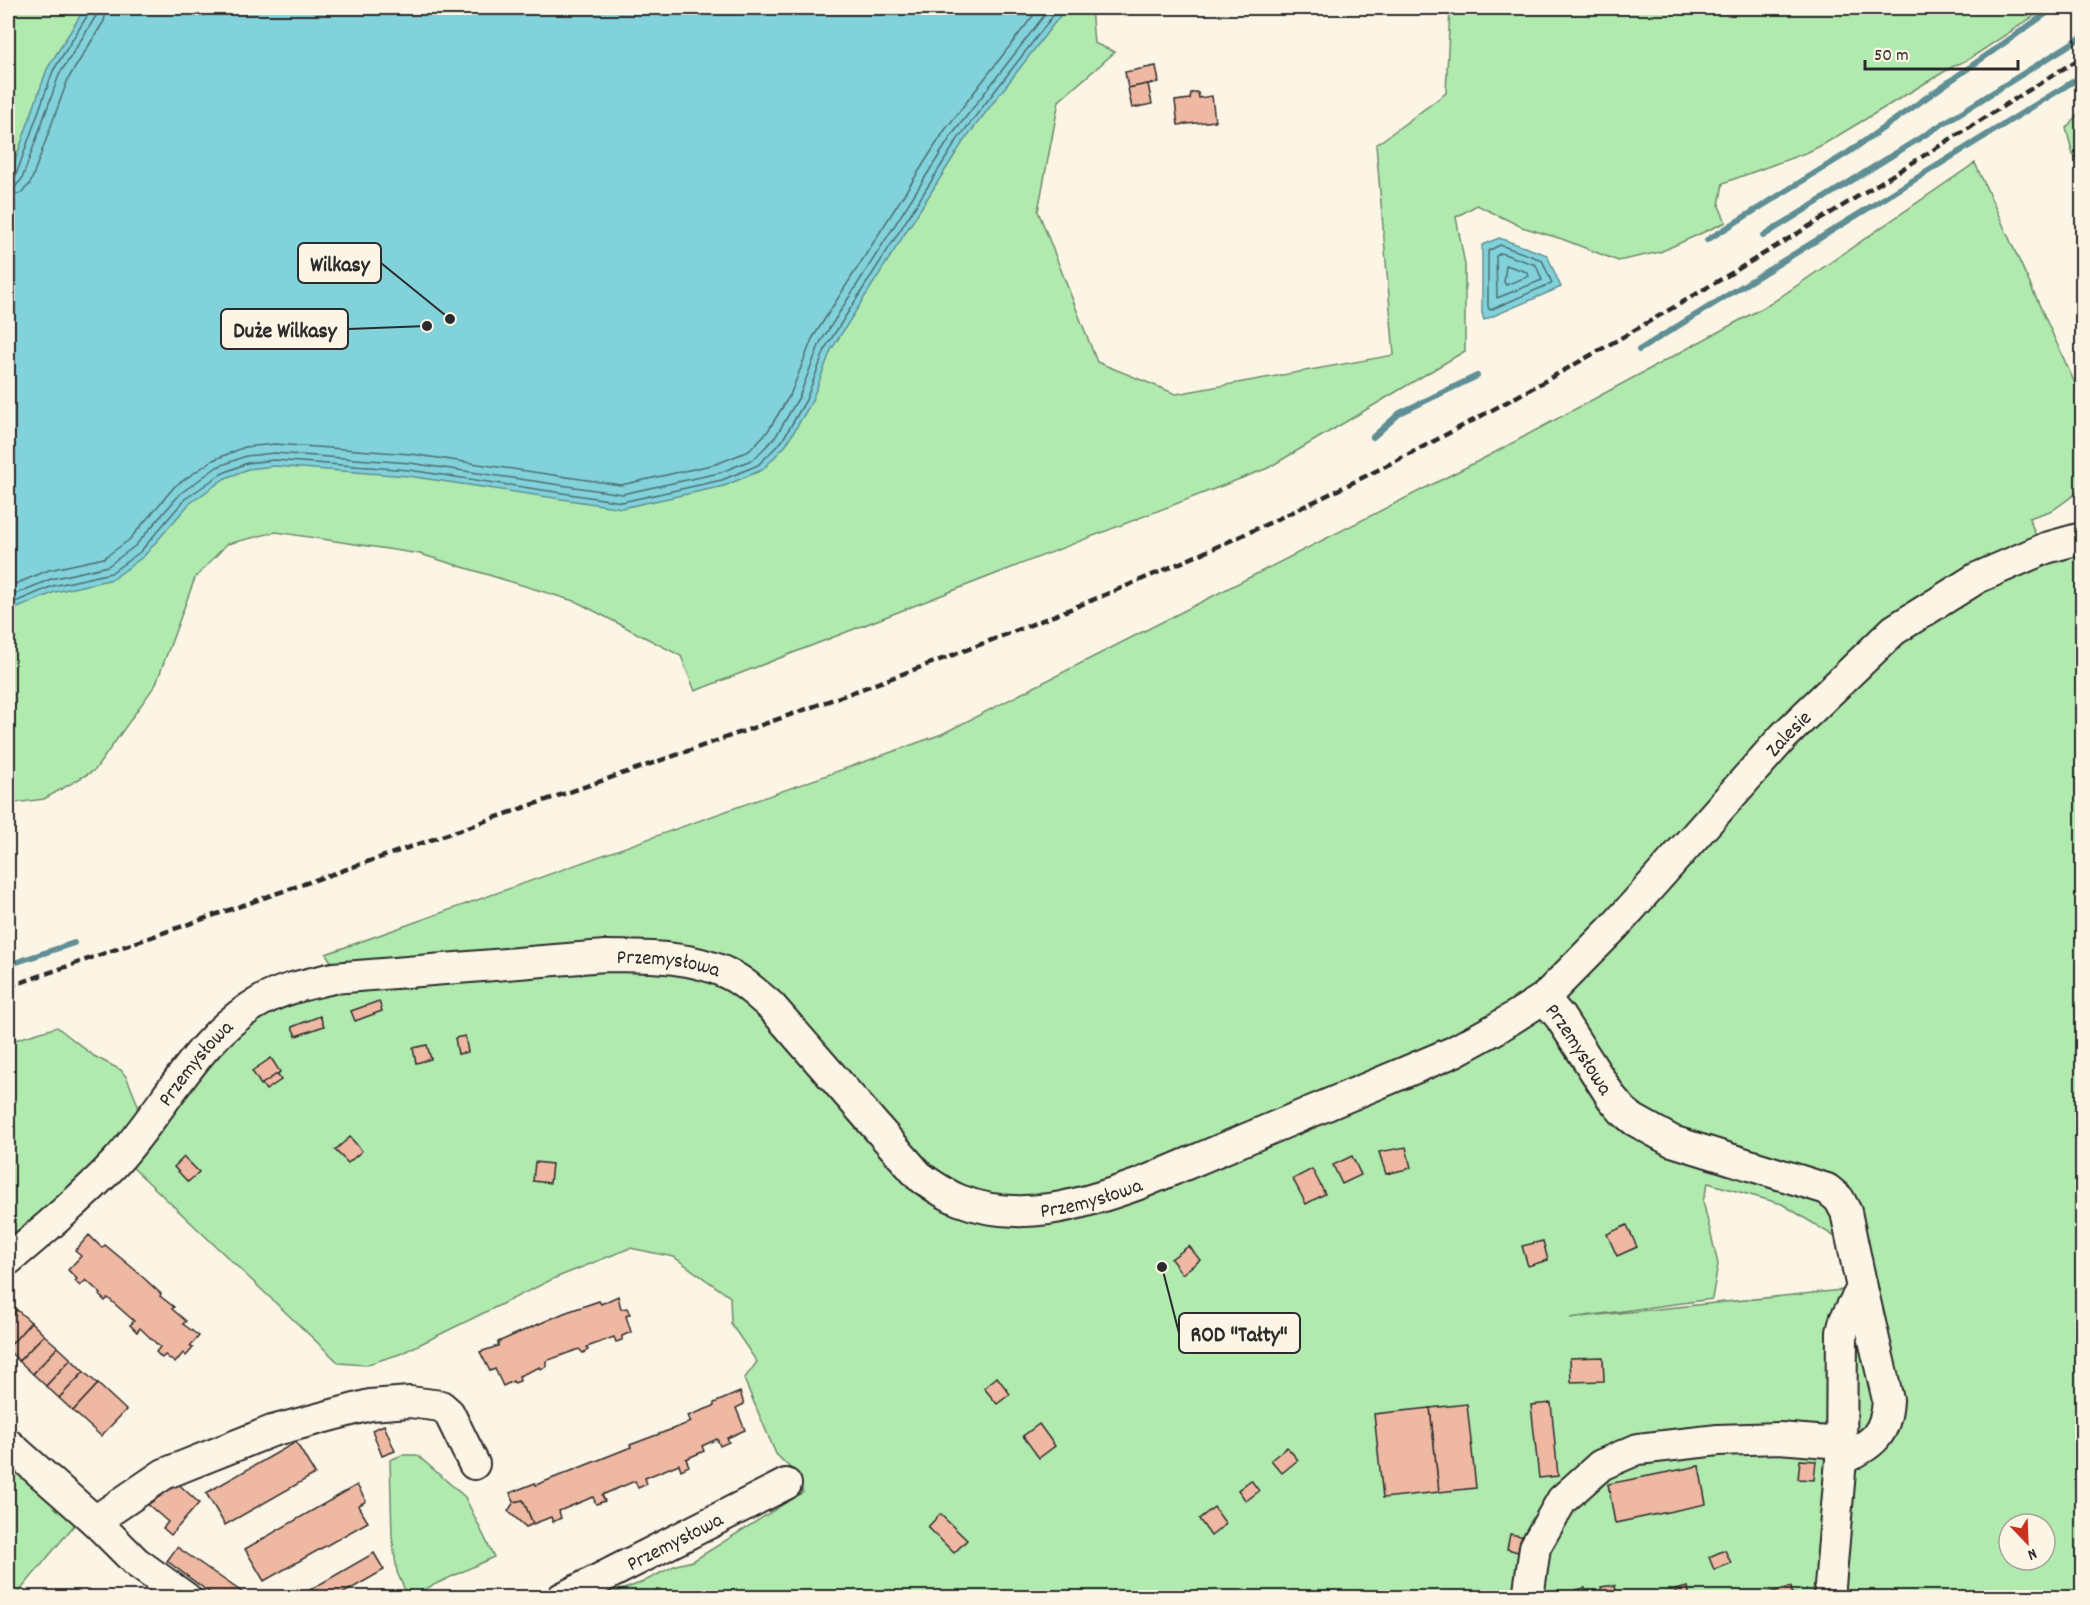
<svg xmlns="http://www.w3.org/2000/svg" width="2090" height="1605" viewBox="0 0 2090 1605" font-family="Dekko,sans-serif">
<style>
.green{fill:#b0eaae;stroke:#6e8a6c;stroke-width:1.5;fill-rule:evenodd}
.water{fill:#81d2db;stroke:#5f8f95;stroke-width:1.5}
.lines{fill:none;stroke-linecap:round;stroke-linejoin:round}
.shore{stroke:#4d6e71;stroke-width:1.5}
.stream{stroke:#5f8f95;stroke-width:6}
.building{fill:#efb8a3;stroke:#2b2b2b;stroke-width:1.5}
.minor-casing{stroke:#2b2b2b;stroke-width:34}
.minor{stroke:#fcf5e5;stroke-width:30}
.rail{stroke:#2b2b2b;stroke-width:4.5;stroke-dasharray:9 4.5;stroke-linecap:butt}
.labels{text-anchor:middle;stroke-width:4.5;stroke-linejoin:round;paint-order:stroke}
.street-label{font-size:21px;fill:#2b2b2b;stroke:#fcf5e5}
.leader{fill:none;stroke:#2b2b2b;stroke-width:2}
.callout-dot{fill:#2b2b2b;stroke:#fcf5e5;stroke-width:2}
.callout{fill:#fcf5e5;stroke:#2b2b2b;stroke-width:2}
.callout-label{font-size:22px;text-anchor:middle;font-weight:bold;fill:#2b2b2b}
</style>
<rect width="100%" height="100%" fill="#fcf5e5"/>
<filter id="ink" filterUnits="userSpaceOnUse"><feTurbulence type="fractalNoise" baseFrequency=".0167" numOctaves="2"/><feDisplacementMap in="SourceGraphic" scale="12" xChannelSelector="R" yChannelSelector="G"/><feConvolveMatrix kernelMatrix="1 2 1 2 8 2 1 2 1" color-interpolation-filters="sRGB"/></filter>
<g filter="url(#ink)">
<g class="green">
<polygon points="8,8 1091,8 1094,43 1115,52 1059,101 1038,211 1097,362 1176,394 1394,355 1376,145 1446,93 1450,8 2046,8 1969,59 1952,67 1824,144 1808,152 1723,183 1719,206 1726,222 1660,252 1618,261 1562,239 1522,227 1477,205 1456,217 1465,265 1465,351 1268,468 695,691 681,656 577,602 420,554 276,532 227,544 195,578 156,684 95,770 44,799 8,804"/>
<polygon points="2082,109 2082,162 2073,155 2066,128"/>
<path d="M1975,163L2082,399V489L2053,510L2029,518L2047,564L2082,554V1597H602L643,1582L676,1565L693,1561L803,1492L793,1471L776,1454L744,1379L757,1362L731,1324L730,1297L674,1257L630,1248L555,1278L400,1354L365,1365L339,1363L128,1163L206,1057L243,1020L297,994L344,981L326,954L942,734L1490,455L1770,304ZM627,956L689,962L740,974L771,1006L919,1176L978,1216L965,1214L929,1194L855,1118L794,1039L760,1007L687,972L620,963L530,972L400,977ZM1778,1174C1796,1178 1825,1184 1838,1198C1850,1211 1859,1270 1861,1288L1570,1318L1712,1299L1718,1264L1703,1201L1708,1183L1782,1204L1851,1247L1843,1214L1831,1195ZM1133,1186L1073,1214L1013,1222L982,1217L1058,1208ZM2009,1524H2045V1560H2009Z"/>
<polygon points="57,1027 94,1056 121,1070 127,1078 138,1105 134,1125 59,1198 8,1238 8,1042"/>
<polygon points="402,1455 417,1455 465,1497 494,1557 408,1597 397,1572 392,1537 390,1460"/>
<polygon points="8,1466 76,1523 14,1598 8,1597"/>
</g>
<g class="water">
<polygon points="85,8 1066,8 963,142 831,350 811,403 786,445 762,470 724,486 622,508 408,476 274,466 248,469 224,479 189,504 144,556 113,579 55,592 8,612 8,181 47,69"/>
<polygon points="1499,238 1547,255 1561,287 1484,320 1482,313 1482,245"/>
</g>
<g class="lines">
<g class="shore">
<polyline points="8,180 13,179 16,175 53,71 89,13 90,8"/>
<polyline points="8,187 16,186 22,179 59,75 96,16 98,8"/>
<polyline points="8,196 21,193 30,184 68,79 104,21 107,8"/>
<polygon points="1500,245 1542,260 1552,283 1490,310 1488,307 1488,251"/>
<polygon points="1501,253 1536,265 1542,280 1497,298 1496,256"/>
<polygon points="1506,265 1527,272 1529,276 1506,285 1504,282"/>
<polyline points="8,587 49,570 104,558 129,540 175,486 213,460 245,447 275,444 411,454 621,485 716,464 749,451 768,431 791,393 812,339 945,130 1039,8"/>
<polyline points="8,597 51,579 108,566 135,546 181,493 217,467 246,456 274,453 410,463 622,494 719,473 754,459 776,436 799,397 820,343 952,135 1050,8"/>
<polyline points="8,605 53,586 111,573 140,552 185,499 221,474 247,463 274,460 409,470 622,502 722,480 758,465 782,441 806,400 826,347 958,139 1059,8"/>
</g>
<g class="stream">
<polyline points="1763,236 2082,37"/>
<polyline points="1707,240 1849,152 2054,8"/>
<polyline points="1639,350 2082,76"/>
<polyline points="1373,437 1400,413 1477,376"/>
<polyline points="8,965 74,943"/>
</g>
</g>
<g class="building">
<polygon points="1156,66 1159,82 1128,88 1125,72"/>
<polygon points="1148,84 1152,104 1132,108 1128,88"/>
<polygon points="1196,92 1198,93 1199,98 1212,96 1215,121 1178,125 1175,101 1190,99 1191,93"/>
<polygon points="379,1001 382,1011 355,1021 351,1011"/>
<polygon points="320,1016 324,1026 296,1036 292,1027"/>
<polygon points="465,1036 468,1052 458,1054 455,1038"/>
<polygon points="427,1045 431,1059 416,1063 413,1048"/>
<polygon points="271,1058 280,1072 261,1085 252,1071"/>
<polygon points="277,1074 281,1080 266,1090 262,1084"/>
<polygon points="350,1137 362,1151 348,1163 335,1150"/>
<polygon points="1406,1147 1411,1168 1386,1174 1379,1152"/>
<polygon points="1352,1156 1361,1175 1342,1184 1333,1165"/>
<polygon points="184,1157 199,1172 188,1182 174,1167"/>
<polygon points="535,1162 552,1164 550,1183 533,1181"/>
<polygon points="1312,1169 1325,1194 1306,1204 1293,1179"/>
<polygon points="1627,1225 1637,1247 1617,1256 1607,1234"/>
<polygon points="89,1235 102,1248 105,1245 134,1269 161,1294 160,1296 174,1307 172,1309 186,1321 183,1324 199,1336 190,1346 193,1348 186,1356 183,1353 175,1363 165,1355 162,1358 156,1352 160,1347 140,1328 137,1332 130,1325 134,1321 108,1298 105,1301 100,1296 101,1294 86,1280 80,1286 75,1281 77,1279 68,1270 81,1256 75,1251"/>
<polygon points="1543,1241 1548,1260 1528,1266 1522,1246"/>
<polygon points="1189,1246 1200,1260 1182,1274 1171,1259"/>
<polygon points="618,1296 621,1309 627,1308 630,1314 626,1316 631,1332 622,1336 622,1340 616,1342 614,1337 587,1347 588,1350 583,1353 579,1349 546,1361 546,1367 540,1369 540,1367 519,1376 520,1381 514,1383 513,1381 503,1386 495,1369 490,1371 480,1352 498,1346 498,1342 564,1313 599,1301 601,1304"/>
<polygon points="8,1304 17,1310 8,1321"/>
<polygon points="17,1310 31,1322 8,1348 8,1321"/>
<polygon points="31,1322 44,1335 19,1361 8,1350 8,1348"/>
<polygon points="44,1335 58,1347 33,1374 19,1361"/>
<polygon points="58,1347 71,1359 46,1386 33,1374"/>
<polygon points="1603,1357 1604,1381 1571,1382 1570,1358"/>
<polygon points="71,1359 84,1372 59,1398 46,1386"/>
<polygon points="84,1372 98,1384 73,1411 59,1398"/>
<polygon points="997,1377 1010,1394 997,1404 984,1388"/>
<polygon points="98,1384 126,1410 101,1436 73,1411"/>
<polygon points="740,1392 744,1404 736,1408 745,1430 727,1438 729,1442 720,1446 717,1439 702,1446 704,1451 686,1459 689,1466 681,1470 679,1464 645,1478 647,1484 638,1488 635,1481 602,1495 605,1501 596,1504 593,1497 559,1511 561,1518 553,1522 551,1517 533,1524 523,1500 514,1502 510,1493 535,1483 536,1485 631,1447 630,1445 691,1422 688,1416 714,1406 714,1403"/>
<polygon points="1551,1403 1558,1476 1539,1478 1531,1405"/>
<polygon points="1467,1404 1476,1488 1439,1492 1430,1408"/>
<polygon points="1430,1408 1439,1492 1383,1498 1374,1414"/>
<polygon points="1039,1424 1055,1446 1039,1458 1023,1436"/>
<polygon points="384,1425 395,1451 382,1456 372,1430"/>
<polygon points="296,1442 315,1474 225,1525 206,1493"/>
<polygon points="1287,1447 1298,1460 1282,1473 1271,1460"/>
<polygon points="1800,1460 1816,1461 1814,1480 1798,1479"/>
<polygon points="1699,1466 1706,1504 1615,1523 1608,1484"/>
<polygon points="171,1477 199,1503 171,1535 163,1528 168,1522 144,1501"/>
<polygon points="1251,1480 1259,1491 1246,1501 1238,1490"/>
<polygon points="357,1485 366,1501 358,1506 368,1522 264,1581 245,1549"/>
<polygon points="523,1500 533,1524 526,1527 508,1511 514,1502"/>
<polygon points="1214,1507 1226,1524 1211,1536 1199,1519"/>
<polygon points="940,1514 967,1540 954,1553 928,1527"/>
<polygon points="1510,1534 1526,1537 1522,1553 1507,1549"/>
<polygon points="177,1547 246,1595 244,1598 217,1598 167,1561"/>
<polygon points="1725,1550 1731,1563 1714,1570 1709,1557"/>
<polygon points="374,1553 384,1570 335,1598 296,1598"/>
<polygon points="1615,1585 1617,1598 1603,1598 1601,1587"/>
<polygon points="1688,1587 1690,1598 1676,1598 1675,1590"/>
<polygon points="1791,1587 1793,1598 1770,1598 1769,1593"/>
<polygon points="1585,1588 1587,1598 1577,1598 1575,1590"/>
</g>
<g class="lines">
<defs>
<g id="minor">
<path id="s1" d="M1544,998L1560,1017L1612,1098L1623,1111L1634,1120L1672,1141L1827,1189L1839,1199L1846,1212L1862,1288L1888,1400C1886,1437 1871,1444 1841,1460L1829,1598"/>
<path id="s2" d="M8,1260C45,1229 83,1197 116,1162C164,1110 199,1033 263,1000C285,988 309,984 333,978L605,956C647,956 697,956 734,977C748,985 759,996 771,1006L919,1176C932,1185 944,1194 959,1200C1019,1224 1081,1205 1139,1184L1453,1052L1497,1028L1544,998L1616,925L1784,736L1894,630L1977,578L2046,548L2082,538"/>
<polyline points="8,1444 95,1521 136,1562 186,1598"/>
<polyline points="1841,1460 1842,1332 1845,1320 1862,1288"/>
<polyline points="95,1521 164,1474 272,1431 370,1405 410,1402 441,1406 449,1413 474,1464"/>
<path id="s3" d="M562,1598L786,1484"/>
<polyline points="1528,1598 1535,1547 1562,1500 1601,1465 1638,1449 1718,1440 1779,1438 1841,1443"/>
</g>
</defs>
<use href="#minor" class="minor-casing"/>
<use href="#minor" class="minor"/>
<path class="rail" d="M8,987C217,914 427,841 636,769C849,695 1062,619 1267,524C1551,391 1816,223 2082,57"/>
</g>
</g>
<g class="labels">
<g class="street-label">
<text dy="7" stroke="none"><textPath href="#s2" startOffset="2156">Zalesie</textPath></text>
<text dy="7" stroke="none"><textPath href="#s2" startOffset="777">Przemysłowa</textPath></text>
<text dy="7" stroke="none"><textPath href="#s1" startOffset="62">Przemysłowa</textPath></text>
<text dy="7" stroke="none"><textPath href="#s2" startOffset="273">Przemysłowa</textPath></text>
<text dy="7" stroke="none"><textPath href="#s2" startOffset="1299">Przemysłowa</textPath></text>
<text dy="7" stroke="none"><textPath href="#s3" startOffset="126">Przemysłowa</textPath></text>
</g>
</g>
<path class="leader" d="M450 319L381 263M427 326L348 329M1162 1267L1179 1333"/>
<g class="callout-dot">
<circle cx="450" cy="319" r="6"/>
<circle cx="427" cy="326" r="6"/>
<circle cx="1162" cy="1267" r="6"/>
</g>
<g class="callout">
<rect x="298" y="243" width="83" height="40" rx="6"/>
<rect x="221" y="309" width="127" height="40" rx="6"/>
<rect x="1179" y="1313" width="121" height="40" rx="6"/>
</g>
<g class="callout-label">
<text x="340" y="271">Wilkasy</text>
<text x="285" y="337">Duże Wilkasy</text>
<text x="1239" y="1341">ROD "Tałty"</text>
</g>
<rect width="2090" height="1605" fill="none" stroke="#fcf5e5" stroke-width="30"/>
<rect x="15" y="15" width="2060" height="1575" fill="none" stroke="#2b2b2b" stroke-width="2" filter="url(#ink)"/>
<g transform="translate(2027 1542) rotate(157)"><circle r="28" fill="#fcf5e5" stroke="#a8a49b" stroke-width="1.5"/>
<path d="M0-4.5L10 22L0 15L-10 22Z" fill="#c8321e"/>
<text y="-9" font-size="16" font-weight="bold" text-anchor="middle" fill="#2b2b2b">N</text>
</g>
<path d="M1865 60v9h153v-9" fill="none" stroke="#2b2b2b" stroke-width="3"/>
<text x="1874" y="60" font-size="18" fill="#2b2b2b" stroke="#fcf5e5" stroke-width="4.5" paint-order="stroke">50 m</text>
</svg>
